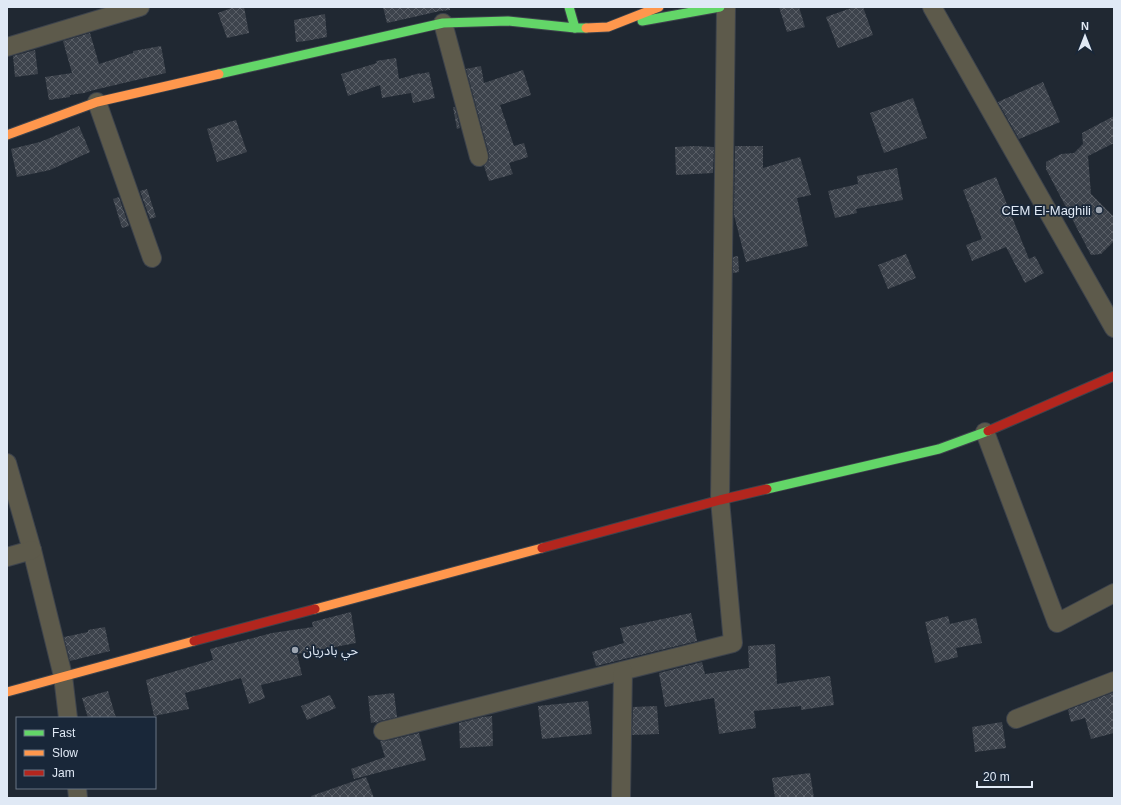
<svg xmlns="http://www.w3.org/2000/svg" width="1121" height="805" viewBox="0 0 1121 805" font-family="Arial,'Noto Sans Arabic',sans-serif">
<style>
.building{fill:url(#building-cross-hatch)}
.lines{fill:none;stroke-linecap:round;stroke-linejoin:round}
.street-casing{stroke:#3d434c;stroke-width:20}
.fast-casing{stroke:#3d434c;stroke-width:11}
.slow-casing{stroke:#3d434c;stroke-width:11}
.jam-casing{stroke:#3d434c;stroke-width:11}
.street{stroke:#5d5a4b;stroke-width:18}
.fast{stroke:#63d668;stroke-width:9}
.slow{stroke:#ff974d;stroke-width:9}
.jam{stroke:#b3261e;stroke-width:9}
.poi-dot{fill:#9da5b1;stroke:#192739;stroke-width:1.5}
.labels{text-anchor:middle;stroke-width:3.5;stroke-linejoin:round;paint-order:stroke}
.poi-label{font-size:13px;fill:#e0e9f5;stroke:#192739;text-anchor:end}
</style>
<defs>
<pattern id="building-cross-hatch" width="8" height="8" patternUnits="userSpaceOnUse"><rect width="8" height="8" fill="#3d434c"/><path d="M0 0l8 8M0 8l8-8" fill="none" stroke="#595e66"/></pattern>
</defs>
<rect width="100%" height="100%" fill="#202832"/>
<g class="building">
<polygon points="234,7 244,7 249,33 227,38 218,13"/>
<polygon points="383,7 450,7 450,10 440,11 387,23"/>
<polygon points="779,7 799,7 805,27 787,32"/>
<polygon points="854,7 863,7 873,35 838,48 826,17"/>
<polygon points="325,14 327,37 306,41 296,42 294,20"/>
<polygon points="90,33 99,64 133,53 133,51 161,46 166,73 94,90 84,93 70,95 70,97 49,100 45,77 72,73 63,41"/>
<polygon points="35,50 38,74 15,77 13,56"/>
<polygon points="396,58 399,79 420,73 420,74 429,72 435,98 413,103 411,93 382,98 380,85 348,96 341,74 377,63 376,61"/>
<polygon points="481,66 484,83 523,70 531,95 500,105 514,146 524,143 528,157 509,163 513,174 489,181 484,166 489,160 489,154 466,69"/>
<polygon points="1043,82 1060,122 1019,139 998,102"/>
<polygon points="913,98 927,138 884,153 870,113"/>
<polygon points="453,107 455,107 460,128 457,129"/>
<polygon points="1114,116 1114,143 1088,156 1091,194 1114,217 1114,241 1101,254 1091,255 1046,169 1046,162 1061,154 1074,153 1083,144 1082,133"/>
<polygon points="236,120 247,152 217,162 207,129"/>
<polygon points="79,126 90,152 50,170 17,177 11,149 40,142"/>
<polygon points="694,146 714,147 713,173 676,175 675,147"/>
<polygon points="735,146 763,146 763,168 800,157 811,195 797,198 808,246 746,262 734,215"/>
<polygon points="897,168 903,200 856,209 857,213 835,218 828,191 858,184 857,176"/>
<polygon points="996,177 1029,259 1035,256 1044,273 1025,283 1006,247 972,261 966,245 982,239 963,190"/>
<polygon points="147,189 156,217 150,219 140,191"/>
<polygon points="119,197 129,226 122,228 113,199"/>
<polygon points="906,254 916,278 888,289 878,265"/>
<polygon points="738,256 739,272 733,273 733,257"/>
<polygon points="351,612 356,643 297,654 302,675 261,685 265,698 249,704 241,678 185,693 189,709 154,716 146,680 213,660 210,649 272,633 313,627 312,622"/>
<polygon points="691,613 697,641 596,666 592,652 624,643 620,628"/>
<polygon points="948,616 950,624 976,618 982,643 956,648 958,657 935,663 925,622"/>
<polygon points="105,627 110,651 70,661 64,637 88,632 88,630"/>
<polygon points="775,644 777,684 830,676 834,705 801,710 801,706 754,711 756,728 719,734 714,698 665,707 659,673 702,662 705,674 749,668 748,646"/>
<polygon points="108,691 116,718 88,718 82,698"/>
<polygon points="1114,692 1114,733 1091,739 1085,718 1071,722 1068,710"/>
<polygon points="394,693 397,717 380,721 376,723 375,722 371,723 368,696"/>
<polygon points="330,695 336,708 307,720 301,706"/>
<polygon points="588,701 592,734 542,739 538,706"/>
<polygon points="657,706 659,734 632,735 633,707"/>
<polygon points="492,716 493,746 460,748 459,723 482,717"/>
<polygon points="1002,722 1006,748 975,752 972,727"/>
<polygon points="419,733 426,760 354,779 351,769 385,757 380,741 386,741"/>
<polygon points="810,773 814,798 775,798 772,778"/>
<polygon points="366,777 374,798 312,798 311,796"/>
</g>
<g class="lines">
<defs>
<g id="street">
<polyline points="932,7 1114,328"/>
<polyline points="443,23 479,157"/>
<polyline points="7,47 140,7"/>
<polyline points="97,102 152,258"/>
<polyline points="985,432 1057,623 1114,593"/>
<polyline points="7,463 32,550 63,676 68,718"/>
<polyline points="7,557 32,550"/>
<polyline points="1016,719 1114,681"/>
<polyline points="383,731 733,643 720,500 726,7"/>
<polyline points="77,788 78,798"/>
<polyline points="621,798 623,671"/>
</g>
<g id="fast">
<polyline points="569,7 575,28"/>
<polyline points="642,21 720,7"/>
<polyline points="219,74 443,23 508,21 575,28 586,28"/>
<polyline points="767,489 939,449 988,431"/>
</g>
<g id="slow">
<polyline points="586,28 608,27 659,7"/>
<polyline points="7,135 97,102 219,74"/>
<polyline points="315,609 542,548"/>
<polyline points="7,692 194,641"/>
</g>
<g id="jam">
<polyline points="988,431 1114,376"/>
<polyline points="542,548 720,500 767,489"/>
<polyline points="194,641 315,609"/>
</g>
</defs>
<use href="#street" class="street-casing"/>
<use href="#fast" class="fast-casing"/>
<use href="#slow" class="slow-casing"/>
<use href="#jam" class="jam-casing"/>
<use href="#street" class="street"/>
<use href="#fast" class="fast"/>
<use href="#slow" class="slow"/>
<use href="#jam" class="jam"/>
</g>
<g class="poi-dot">
<circle cx="1099" cy="210" r="4"/>
<circle cx="295" cy="650" r="4"/>
</g>
<g class="labels">
<g class="poi-label">
<text x="1091" y="215">CEM El-Maghili</text>
<text x="303" y="655" text-anchor="start">حي بادريان</text>
</g>
</g>
<rect width="1121" height="805" fill="none" stroke="#e0e9f5" stroke-width="16"/>
<rect x="16" y="717" width="140" height="72" fill="#192739" stroke="#697584"/>
<rect x="24" y="730" width="20" height="6" fill="#63d668" stroke="#697584"/>
<text x="52" y="737" font-size="12" fill="#e0e9f5">Fast</text>
<rect x="24" y="750" width="20" height="6" fill="#ff974d" stroke="#697584"/>
<text x="52" y="757" font-size="12" fill="#e0e9f5">Slow</text>
<rect x="24" y="770" width="20" height="6" fill="#b3261e" stroke="#697584"/>
<text x="52" y="777" font-size="12" fill="#e0e9f5">Jam</text>
<g transform="translate(1085 36)" stroke="#192739" stroke-width="3" paint-order="stroke">
<path d="M0-3L7 15L0 10L-7 15Z" fill="#e0e9f5"/>
<text y="-6" font-size="11" font-weight="bold" text-anchor="middle" fill="#e0e9f5">N</text>
</g>
<path d="M977 781v6h55v-6" fill="none" stroke="#e0e9f5" stroke-width="2"/>
<text x="983" y="781" font-size="12" fill="#e0e9f5" stroke="#192739" stroke-width="3" paint-order="stroke">20 m</text>
</svg>
